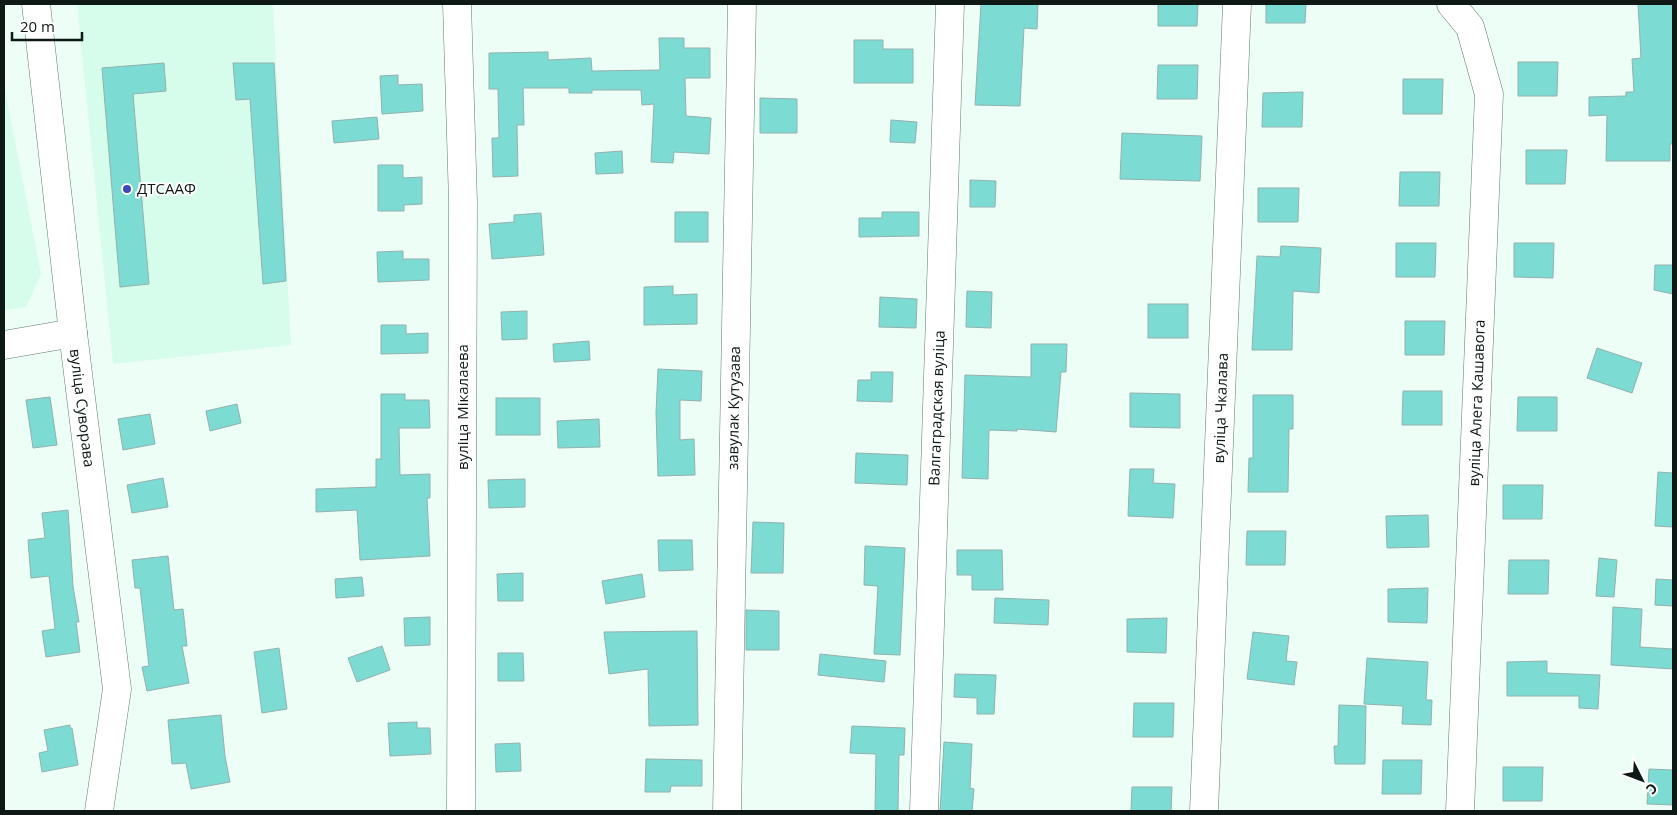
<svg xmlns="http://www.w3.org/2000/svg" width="1677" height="815" viewBox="0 0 1677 815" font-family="'Open Sans',sans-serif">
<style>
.built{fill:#d6fcec}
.building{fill:#7cdbd3;stroke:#92b1ae}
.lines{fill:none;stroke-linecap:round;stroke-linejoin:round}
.minor-casing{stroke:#5f796f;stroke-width:29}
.minor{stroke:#fff;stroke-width:28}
.poi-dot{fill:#3e46ba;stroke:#fff;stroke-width:2}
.labels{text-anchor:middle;stroke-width:4;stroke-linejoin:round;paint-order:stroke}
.poi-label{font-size:15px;fill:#0e1814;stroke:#fff;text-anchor:start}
.street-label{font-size:15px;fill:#0e1814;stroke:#fff}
</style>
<rect width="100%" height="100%" fill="#edfef7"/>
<g class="built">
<polygon points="77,4 273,4 291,345 113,364"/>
<polygon points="4,85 41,274 26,307 4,310"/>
</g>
<g class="building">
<polygon points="981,4 1038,4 1037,29 1024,28 1020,106 975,105"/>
<polygon points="1158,4 1198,4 1197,26 1158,26"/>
<polygon points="1266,4 1306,4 1305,23 1266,23"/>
<polygon points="1638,4 1673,4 1673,144 1670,144 1670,161 1606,161 1607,115 1589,116 1589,97 1626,96 1626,92 1634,92 1632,59 1641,58"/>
<polygon points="659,38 684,38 684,48 710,48 710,78 685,78 686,116 711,118 709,154 674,152 673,163 651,162 654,104 642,105 641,90 592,90 592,93 569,93 569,88 523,88 524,125 517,125 518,176 493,177 492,138 499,138 498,89 489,89 489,53 548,52 548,60 591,58 592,71 660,70"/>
<polygon points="854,40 883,40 883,49 913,49 913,83 854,83"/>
<polygon points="1518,62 1558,62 1557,96 1518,96"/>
<polygon points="164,63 166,91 133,94 149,284 120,287 102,68"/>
<polygon points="233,63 274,63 286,281 263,284 250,99 236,100"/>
<polygon points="1158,65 1198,65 1197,99 1157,99"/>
<polygon points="398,75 398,85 422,84 423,111 382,114 380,76"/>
<polygon points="1403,79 1443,79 1442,114 1403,114"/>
<polygon points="1303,92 1302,127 1262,127 1263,93"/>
<polygon points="760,98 797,99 797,133 760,133"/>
<polygon points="377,117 379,139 334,143 332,121"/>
<polygon points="891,120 917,122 915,143 890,142"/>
<polygon points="1122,133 1202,136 1200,181 1120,179"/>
<polygon points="1526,150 1567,150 1565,184 1526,184"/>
<polygon points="622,151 623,173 596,174 595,153"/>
<polygon points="378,165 403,165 403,178 422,177 422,204 404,205 404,211 378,211"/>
<polygon points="1400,172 1440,172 1439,206 1399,206"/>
<polygon points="970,180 996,181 995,207 970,207"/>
<polygon points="1258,188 1299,188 1298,222 1258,222"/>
<rect x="675" y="212" width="33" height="30"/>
<polygon points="882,212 919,212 919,236 859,237 859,218 882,218"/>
<polygon points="541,213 544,255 492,259 489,224 514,222 514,215"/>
<polygon points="1396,243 1436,243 1435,277 1396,277"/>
<polygon points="1514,243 1554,243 1553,278 1514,277"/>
<polygon points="1281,246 1321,248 1319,293 1293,291 1292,350 1252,350 1257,256 1280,257"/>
<polygon points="403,251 403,259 429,259 429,280 378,282 377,252"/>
<polygon points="1655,265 1673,265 1673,294 1654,290"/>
<polygon points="673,286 673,295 697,294 697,324 644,325 644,287"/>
<polygon points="967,291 992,292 991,328 966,327"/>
<polygon points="880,297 917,299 916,328 879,327"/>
<rect x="1148" y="304" width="40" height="34"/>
<polygon points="527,311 527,339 502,340 501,312"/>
<polygon points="1405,321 1445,321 1444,355 1405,355"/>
<polygon points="381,325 406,325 406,334 428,333 428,353 381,354"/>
<polygon points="589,341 590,360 554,362 553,344"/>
<polygon points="1031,344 1067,344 1066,372 1061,372 1056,432 1017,429 1017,431 989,430 988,479 962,478 965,375 1031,377"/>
<polygon points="1597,348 1642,363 1632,393 1587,378"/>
<polygon points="658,369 702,371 701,401 680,400 680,440 694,439 695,475 658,476 656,413"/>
<polygon points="871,372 893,372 892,402 857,401 858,380 871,380"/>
<polygon points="1403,391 1442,391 1442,425 1402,425"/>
<polygon points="1130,393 1180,394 1180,428 1130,427"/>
<polygon points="381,394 405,394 405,400 429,400 430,428 399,428 400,475 430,474 430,498 427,498 430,556 360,560 357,510 316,512 316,489 376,487 376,459 381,459"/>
<polygon points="1253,395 1293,395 1293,429 1289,429 1288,492 1248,492 1249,458 1253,458"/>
<polygon points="50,397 57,445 33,448 26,400"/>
<polygon points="1518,397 1557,397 1557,431 1517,431"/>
<rect x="496" y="398" width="44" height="37"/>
<polygon points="237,404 241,423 210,431 206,411"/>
<polygon points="150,414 155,444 123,450 118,419"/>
<polygon points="599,419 600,447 558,448 557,421"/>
<polygon points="856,453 908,455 907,485 855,483"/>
<polygon points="1130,469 1154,469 1153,483 1175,484 1173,518 1128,516"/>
<polygon points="1658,472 1673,473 1673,527 1655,526"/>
<polygon points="163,478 168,507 132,513 127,485"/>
<polygon points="525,479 525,507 489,508 488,480"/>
<polygon points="1503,485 1543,485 1542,519 1503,519"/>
<polygon points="68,510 73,586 79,622 76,622 80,652 46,657 42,631 55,629 49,576 31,578 28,540 45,538 42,513"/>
<polygon points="1428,515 1429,547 1387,548 1386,516"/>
<polygon points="753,522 784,523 783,573 751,573"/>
<polygon points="1247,531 1286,531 1285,565 1246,565"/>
<polygon points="658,540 692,540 693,570 659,571"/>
<polygon points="865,546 905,548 900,655 874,654 878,586 864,585"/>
<polygon points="957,550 1002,550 1003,590 972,590 972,575 957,575"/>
<polygon points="168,556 174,610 183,609 187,646 182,646 189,683 147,691 142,667 149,666 140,588 135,588 132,560"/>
<polygon points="1599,558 1617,560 1614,597 1596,596"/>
<polygon points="1509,560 1549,560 1548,594 1508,594"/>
<polygon points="523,573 523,601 498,601 497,574"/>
<polygon points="642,574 645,597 606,604 602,581"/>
<polygon points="362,577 364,596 336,598 335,579"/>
<polygon points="1656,579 1673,580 1673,606 1655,605"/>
<polygon points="1428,588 1427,623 1388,622 1388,589"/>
<polygon points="995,598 1049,600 1048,625 994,623"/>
<polygon points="1613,607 1642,609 1640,647 1673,649 1673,669 1611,665"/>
<polygon points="746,610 779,611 779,650 746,650"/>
<polygon points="430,617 430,645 405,646 404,618"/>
<polygon points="1167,618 1166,653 1127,652 1127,619"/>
<polygon points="697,631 698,725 649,726 648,669 609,674 604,632"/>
<polygon points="1253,632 1289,636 1286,661 1297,662 1294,685 1247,679"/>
<polygon points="382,646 390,670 357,682 348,658"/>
<polygon points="279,648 287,709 262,713 254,652"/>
<polygon points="498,653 523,653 524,681 498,681"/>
<polygon points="820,654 886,661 884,682 818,675"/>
<polygon points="1367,658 1428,662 1426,700 1432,700 1431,725 1402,724 1403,706 1364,704"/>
<polygon points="1547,661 1547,673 1600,675 1598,709 1579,708 1579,696 1507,696 1507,662"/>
<polygon points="955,674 996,675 994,714 977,714 977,698 954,697"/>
<polygon points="1134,703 1174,703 1173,737 1133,737"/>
<polygon points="1339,705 1366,706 1365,764 1335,764 1334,746 1338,746"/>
<polygon points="221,715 225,756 230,782 191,789 186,763 172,764 168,720"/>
<polygon points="417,722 417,728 430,728 431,754 390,756 388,723"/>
<polygon points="70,725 70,728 72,728 78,765 42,772 39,753 48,751 44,730"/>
<polygon points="852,726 905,728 904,755 899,755 898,811 875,811 876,754 850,753"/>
<polygon points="944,742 972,744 970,788 974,789 972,811 940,811"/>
<polygon points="520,743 521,771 496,772 495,744"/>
<polygon points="646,759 702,760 702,786 671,786 670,792 645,792"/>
<polygon points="1383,760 1422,760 1421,794 1382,794"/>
<polygon points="1503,767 1543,767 1542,801 1503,801"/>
<polygon points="1649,769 1673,770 1673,805 1647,804"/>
<polygon points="1132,787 1172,787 1171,811 1131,811"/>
</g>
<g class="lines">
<defs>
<g id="minor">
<polyline points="36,4 73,333 117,689 99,811"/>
<polyline points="457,4 463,202 461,811"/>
<polyline points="1451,4 1470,27 1489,94 1460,811"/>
<polyline points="4,345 73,333"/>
<polyline points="727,811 742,4"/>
<polyline points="924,811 950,4"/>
<polyline points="1204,811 1237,4"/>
</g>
</defs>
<use href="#minor" class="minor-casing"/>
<use href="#minor" class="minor"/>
</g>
<circle class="poi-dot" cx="127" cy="189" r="5"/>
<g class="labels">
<g class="poi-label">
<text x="137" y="194">ДТСААФ</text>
</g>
<g class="street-label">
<text transform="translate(1477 403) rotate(-88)" y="5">вуліца Алега Кашавога</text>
<text transform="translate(463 407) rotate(-90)" y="5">вуліца Мікалаева</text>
<text transform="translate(82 408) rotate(83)" y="5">вуліца Суворава</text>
<text transform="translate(734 408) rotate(-89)" y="5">завулак Кутузава</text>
<text transform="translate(937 408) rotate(-88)" y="5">Валгаградская вуліца</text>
<text transform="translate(1221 408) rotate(-88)" y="5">вуліца Чкалава</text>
</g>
</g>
<rect width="1677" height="815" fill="none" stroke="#0e1814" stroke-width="10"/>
<g transform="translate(1642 780) rotate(132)" stroke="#ffffff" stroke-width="4" paint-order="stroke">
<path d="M0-4L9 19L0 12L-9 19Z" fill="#0e1814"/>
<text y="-8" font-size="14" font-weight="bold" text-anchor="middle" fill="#0e1814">С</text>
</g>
<path d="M12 32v8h70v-8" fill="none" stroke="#0e1814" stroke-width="2.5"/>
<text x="20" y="32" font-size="15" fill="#0e1814" stroke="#ffffff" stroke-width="4" paint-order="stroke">20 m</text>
</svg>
